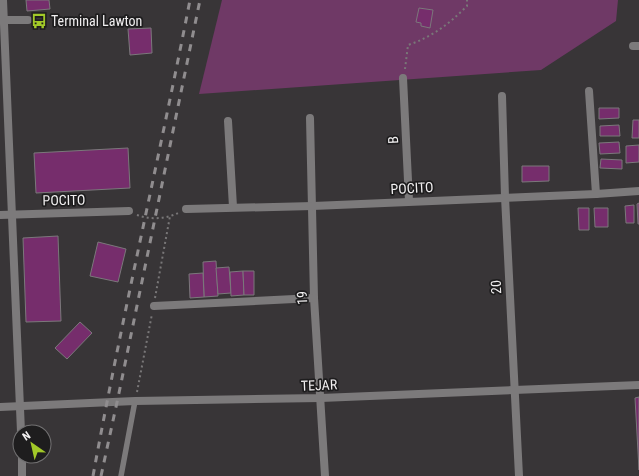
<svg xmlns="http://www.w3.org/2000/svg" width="639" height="476" viewBox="0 0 639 476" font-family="'Roboto Condensed',sans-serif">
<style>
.green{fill:#6f3966}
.building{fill:#762d6c;stroke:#7b787b}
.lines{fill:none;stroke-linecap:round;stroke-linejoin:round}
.path{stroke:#797778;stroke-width:2;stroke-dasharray:2 3;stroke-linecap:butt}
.service{stroke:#7c7a7b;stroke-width:5.5}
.minor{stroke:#7c7a7b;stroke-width:8}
.rail{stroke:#908d8f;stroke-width:3;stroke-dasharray:7 7;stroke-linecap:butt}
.labels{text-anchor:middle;stroke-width:3.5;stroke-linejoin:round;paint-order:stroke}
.poi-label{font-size:14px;fill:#f1eff0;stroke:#1e1d1e;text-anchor:start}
.street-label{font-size:14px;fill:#f1eff0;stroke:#1e1d1e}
</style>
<rect width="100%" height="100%" fill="#383537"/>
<polygon class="green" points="222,0 618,0 616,21 541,70 199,94"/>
<g class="building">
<polygon points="26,0 49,0 50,9 27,11"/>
<polygon points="419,8 433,10 430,28 421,26 421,23 416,22"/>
<polygon points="151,28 152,53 130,55 128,29"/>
<polygon points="599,108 619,108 619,118 599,119"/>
<polygon points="633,120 639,120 639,138 632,138"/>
<polygon points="619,125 620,136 600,136 600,126"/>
<polygon points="619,142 620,153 600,154 599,143"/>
<polygon points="639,145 639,162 626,163 626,146"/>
<polygon points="128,148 130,188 36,193 34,153"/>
<polygon points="601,159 622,160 622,169 600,168"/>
<polygon points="522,166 549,166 549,181 522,182"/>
<polygon points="639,203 639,224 638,224 637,204"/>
<polygon points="634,205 634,223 626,223 625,206"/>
<polygon points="578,208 589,208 589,230 579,230"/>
<polygon points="594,208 608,208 608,227 595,227"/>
<polygon points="58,236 61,321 26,322 23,238"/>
<polygon points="98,242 126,249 118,282 90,276"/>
<polygon points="216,261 218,296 204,297 203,262"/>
<polygon points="229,267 231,293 218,294 216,268"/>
<polygon points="243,271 244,295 231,296 230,272"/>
<polygon points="243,271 254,271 254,295 244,295"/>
<polygon points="203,273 204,297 190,298 189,274"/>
<polygon points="80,322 92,333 67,359 55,348"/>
<polygon points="639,397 639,470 635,398"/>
</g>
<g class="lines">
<g class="path">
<path d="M405,69L408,45C432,37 449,24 467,6V0"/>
<path d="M137,215C150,220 166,219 178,213"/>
<polyline points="155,298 170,216"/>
<polyline points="137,392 152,314"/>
</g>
<polyline class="service" points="121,476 135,401"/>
<g class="minor">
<polyline points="3,0 21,432"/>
<polyline points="0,20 28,20"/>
<polyline points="633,46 639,46"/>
<polyline points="403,78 409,201"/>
<polyline points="589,91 596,194"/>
<polyline points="502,96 505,197 519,476"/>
<polyline points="310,118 314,298 325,476"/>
<polyline points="228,121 233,207"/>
<polyline points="186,209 313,206 596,194 639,191"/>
<polyline points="0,215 129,211"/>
<polyline points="154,306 314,298"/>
<polyline points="0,407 135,401 321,398 639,385"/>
<polyline points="22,456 22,476"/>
</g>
<g class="rail">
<path d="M93,476C122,317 159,159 190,0"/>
<polyline points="101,476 119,393 200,0"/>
</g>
</g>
<defs>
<symbol id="bus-bare" viewBox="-9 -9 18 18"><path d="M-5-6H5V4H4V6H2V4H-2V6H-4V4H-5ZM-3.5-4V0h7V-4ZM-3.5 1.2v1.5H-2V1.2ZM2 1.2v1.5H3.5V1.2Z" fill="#a2c928" stroke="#1e1d1e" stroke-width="2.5" paint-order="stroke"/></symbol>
</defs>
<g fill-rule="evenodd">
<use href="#bus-bare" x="28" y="10" width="22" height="22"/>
</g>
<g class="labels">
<g class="poi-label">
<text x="51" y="26">Terminal Lawton</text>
</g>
<g class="street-label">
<text transform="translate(393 140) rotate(-93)" y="5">B</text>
<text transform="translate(412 188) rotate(-3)" y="5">POCITO</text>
<text transform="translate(64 200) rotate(-1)" y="5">POCITO</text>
<text transform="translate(496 287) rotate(-93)" y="5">20</text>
<text transform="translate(302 298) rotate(-92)" y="5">19</text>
<text transform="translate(319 385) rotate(-2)" y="5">TEJAR</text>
</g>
</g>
<g transform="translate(32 444) rotate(326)"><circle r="19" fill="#1e1d1e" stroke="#727172"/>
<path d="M0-3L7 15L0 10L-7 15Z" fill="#a2c928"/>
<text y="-6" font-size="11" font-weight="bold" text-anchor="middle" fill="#f1eff0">N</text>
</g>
</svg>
